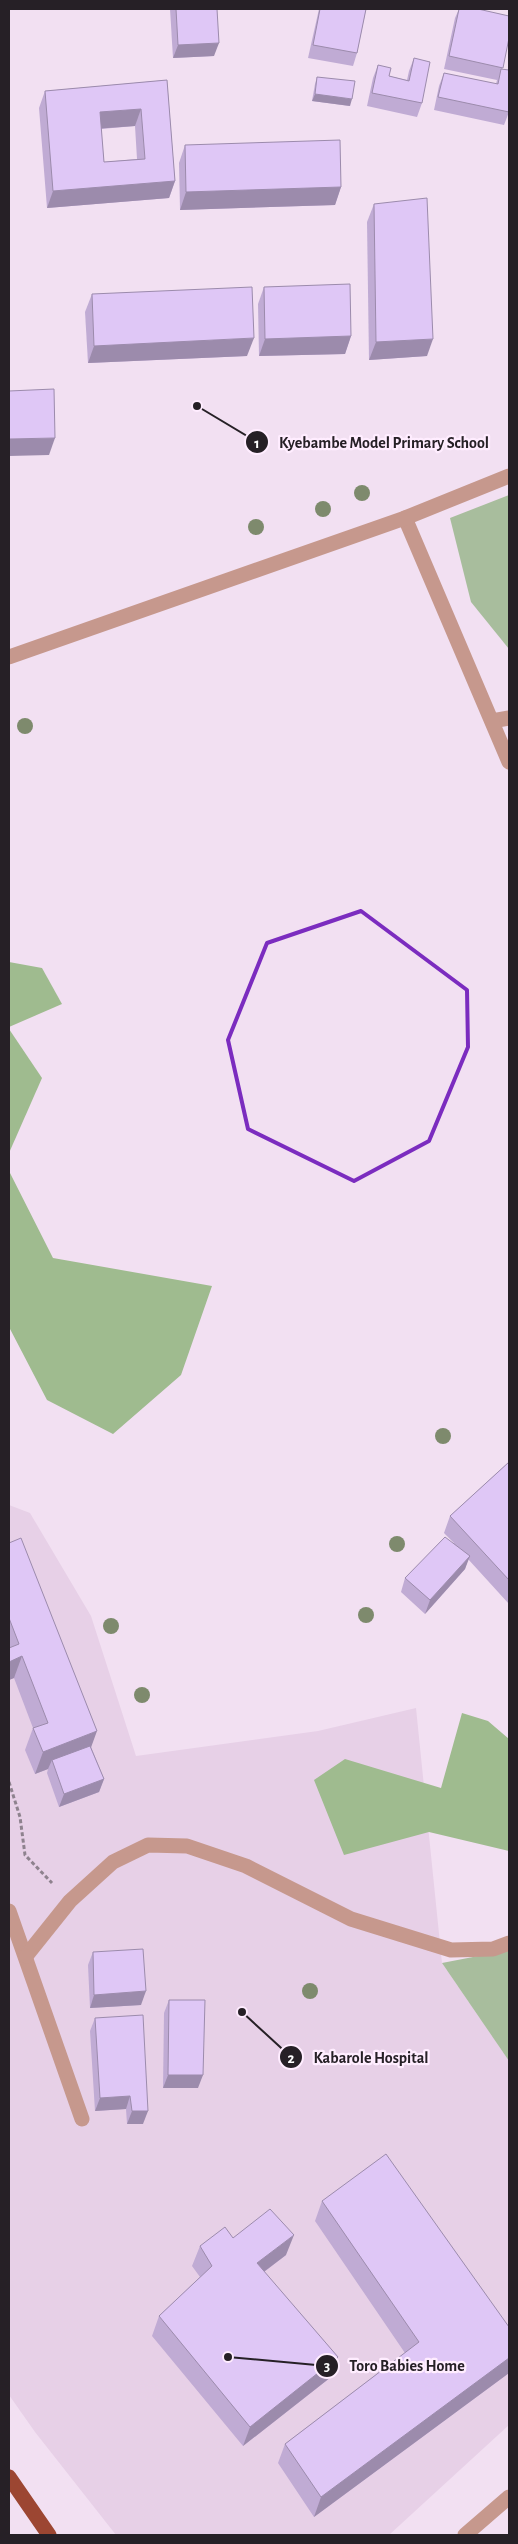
<svg xmlns="http://www.w3.org/2000/svg" width="518" height="2544" viewBox="0 0 518 2544" font-family="'Alegreya Sans',sans-serif">
<style>
.built{fill:#e7d0e7}
.green{fill:#a8bd9d}
.forest{fill:#9fbb8f}
.lines{fill:none;stroke-linecap:round;stroke-linejoin:round}
.path{stroke:#8e828e;stroke-width:3;stroke-dasharray:4 2.5;stroke-linecap:butt}
.service{stroke:#c6988d;stroke-width:15}
.minor{stroke:#c6988d;stroke-width:15}
.trunk{stroke:#9c4632;stroke-width:15}
.tree{fill:#7e8a6d}
.wall{fill:#c0abd4;fill-rule:evenodd}
.shaded-wall{fill:#9c8bac}
.building{fill:#dfc7f6;stroke:#9c8bac;fill-rule:evenodd}
.marked{fill:none;stroke:#7b2cbf;stroke-width:4;stroke-linejoin:round}
.leader{fill:none;stroke:#262026;stroke-width:2}
.callout-dot{fill:#262026;stroke:#ffedff;stroke-width:2}
.mark-label{font-size:15px;text-anchor:middle;font-weight:bold;fill:#fff}
.callout-label{font-size:16px;text-anchor:middle;font-weight:bold;fill:#262026;stroke:#ffedff;stroke-width:4.5;stroke-linejoin:round;paint-order:stroke}
</style>
<rect width="100%" height="100%" fill="#f2e0f2"/>
<polygon class="built" points="9,1505 30,1513 91,1616 136,1756 318,1731 416,1708 442,1963 509,2061 509,2425 389,2535 116,2535 35,2432 9,2395"/>
<g class="green">
<polygon points="509,495 509,649 471,602 450,518"/>
<polygon points="509,1950 509,2061 442,1963"/>
</g>
<g class="forest">
<polygon points="9,962 42,968 62,1004 9,1027"/>
<polygon points="9,1029 42,1078 9,1153"/>
<polygon points="9,1171 53,1258 212,1286 181,1375 113,1434 47,1400 9,1327"/>
<polygon points="462,1713 488,1721 509,1739 509,1851 429,1832 344,1855 314,1780 345,1759 441,1788"/>
</g>
<g class="lines">
<polyline class="path" points="9,1782 20,1817 25,1855 52,1883"/>
<g class="service">
<polyline points="492,721 509,718"/>
<polyline points="9,1911 82,2119"/>
<polyline points="26,1956 70,1901 113,1862 148,1845 187,1846 246,1866 351,1919 451,1950 493,1949 509,1943"/>
</g>
<g class="minor">
<polyline points="405,518 509,762"/>
<polyline points="9,657 405,518 509,476"/>
<polyline points="465,2535 509,2497"/>
</g>
<polyline class="trunk" points="9,2477 49,2535"/>
</g>
<g class="tree">
<circle cx="362" cy="493" r="8"/>
<circle cx="323" cy="509" r="8"/>
<circle cx="256" cy="527" r="8"/>
<circle cx="25" cy="726" r="8"/>
<circle cx="443" cy="1436" r="8"/>
<circle cx="397" cy="1544" r="8"/>
<circle cx="366" cy="1615" r="8"/>
<circle cx="111" cy="1626" r="8"/>
<circle cx="142" cy="1695" r="8"/>
<circle cx="310" cy="1991" r="8"/>
</g>
<g class="wall">
<polygon points="170,9 217,9 214,56 173,58"/>
<polygon points="319,9 366,9 357,53 353,66 308,58"/>
<polygon points="459,9 509,38 502,69 509,112 504,125 434,110 439,86 444,73 496,84 497,80 444,69 455,18"/>
<polygon points="414,58 422,103 417,117 367,106 373,78 378,65 389,76 407,80 409,71"/>
<polygon points="317,77 350,106 312,101 315,84"/>
<path d="M167,80L175,181L169,198L47,208L39,108L45,91ZM135,126L137,159L104,162L101,129Z"/>
<polygon points="185,145 341,187 335,205 180,210 179,163"/>
<polygon points="374,204 427,356 369,360 367,222"/>
<polygon points="264,287 351,336 345,354 259,356 258,304"/>
<polygon points="92,294 247,356 88,363 85,312"/>
<polygon points="509,1462 509,1604 468,1559 465,1569 425,1614 401,1592 405,1578 454,1543 444,1533 450,1516"/>
<polygon points="9,1543 104,1779 99,1792 59,1807 47,1773 48,1769 35,1774 25,1750 33,1728 14,1678 9,1680"/>
<polygon points="93,1952 141,2005 90,2008 88,1965"/>
<polygon points="169,2000 198,2088 163,2088 164,2013"/>
<polygon points="95,2018 143,2124 127,2124 126,2109 95,2111 90,2031"/>
<polygon points="322,2201 509,2327 509,2373 314,2517 278,2463 285,2444 405,2353 315,2221"/>
<polygon points="233,2238 286,2255 264,2272 338,2357 331,2377 243,2446 152,2336 159,2316 200,2277 192,2266 200,2246"/>
</g>
<g class="shaded-wall">
<polygon points="219,43 214,56 173,58 178,45"/>
<polygon points="315,94 352,99 350,106 312,101"/>
<polygon points="141,109 135,126 94,129 100,112"/>
<polygon points="175,181 169,198 47,208 53,191"/>
<polygon points="341,187 335,205 180,210 186,192"/>
<polygon points="351,336 345,354 259,356 265,339"/>
<polygon points="254,338 247,356 88,363 94,346"/>
<polygon points="433,339 427,356 369,360 376,342"/>
<polygon points="55,438 49,455 9,456 9,439"/>
<polygon points="470,1556 465,1569 425,1614 430,1600"/>
<polygon points="22,1656 14,1678 9,1680 9,1662"/>
<polygon points="97,1731 89,1753 52,1760 48,1769 35,1774 43,1752"/>
<polygon points="104,1779 99,1792 59,1807 64,1794"/>
<polygon points="146,1991 141,2005 90,2008 94,1995"/>
<polygon points="168,2075 203,2075 198,2088 163,2088"/>
<polygon points="130,2096 126,2109 95,2111 100,2098"/>
<polygon points="132,2111 148,2111 143,2124 127,2124"/>
<polygon points="294,2235 286,2255 249,2283 257,2263"/>
<polygon points="338,2357 331,2377 243,2446 250,2427"/>
<polygon points="509,2358 509,2373 314,2517 321,2497"/>
</g>
<g class="building">
<polygon points="176,9 217,9 219,43 178,45"/>
<polygon points="320,9 366,9 357,53 313,45"/>
<polygon points="459,9 478,9 509,16 509,38 503,68 449,56"/>
<polygon points="414,58 430,62 422,103 372,93 378,65 391,68 389,76 409,81"/>
<polygon points="501,69 509,70 509,112 438,97 444,73 498,84"/>
<polygon points="317,77 355,81 352,99 315,94"/>
<path d="M167,80L175,181L53,191L45,91ZM141,109L145,159L104,162L100,112Z"/>
<polygon points="340,140 341,187 186,192 185,145"/>
<polygon points="427,198 433,339 376,342 374,204"/>
<polygon points="350,284 351,336 265,339 264,287"/>
<polygon points="252,287 254,338 94,346 92,294"/>
<polygon points="54,389 55,438 9,439 9,391"/>
<polygon points="509,1462 509,1580 450,1516"/>
<polygon points="445,1537 470,1556 430,1600 405,1578"/>
<polygon points="21,1538 97,1731 43,1752 33,1728 48,1723 22,1656 9,1662 9,1648 19,1644 9,1618 9,1543"/>
<polygon points="90,1746 104,1779 64,1794 52,1760"/>
<polygon points="143,1949 146,1991 94,1995 93,1952"/>
<polygon points="169,2000 205,2000 203,2075 168,2075"/>
<polygon points="143,2015 148,2111 132,2111 130,2096 100,2098 95,2018"/>
<polygon points="386,2154 509,2327 509,2358 321,2497 285,2444 419,2342 322,2201"/>
<polygon points="270,2209 294,2235 257,2263 338,2357 250,2427 159,2316 212,2266 200,2246 225,2227 233,2238"/>
</g>
<path class="marked" d="M361,911L467,990L468,1047L429,1141L354,1181L248,1129L228,1040L267,943Z"/>
<path class="leader" d="M197 406L257 442M242 2012L291 2057M228 2357L327 2366"/>
<g class="callout-dot">
<circle cx="197" cy="406" r="5"/>
<circle cx="242" cy="2012" r="5"/>
<circle cx="228" cy="2357" r="5"/>
<circle cx="257" cy="442" r="12"/>
<circle cx="291" cy="2057" r="12"/>
<circle cx="327" cy="2366" r="12"/>
</g>
<g class="mark-label">
<text x="257" y="448">1</text>
<text x="291" y="2063">2</text>
<text x="327" y="2371">3</text>
</g>
<g class="callout-label">
<text x="384" y="448">Kyebambe Model Primary School</text>
<text x="371" y="2063">Kabarole Hospital</text>
<text x="407" y="2371">Toro Babies Home</text>
</g>
<rect width="518" height="2544" fill="none" stroke="#262026" stroke-width="20"/>
</svg>
